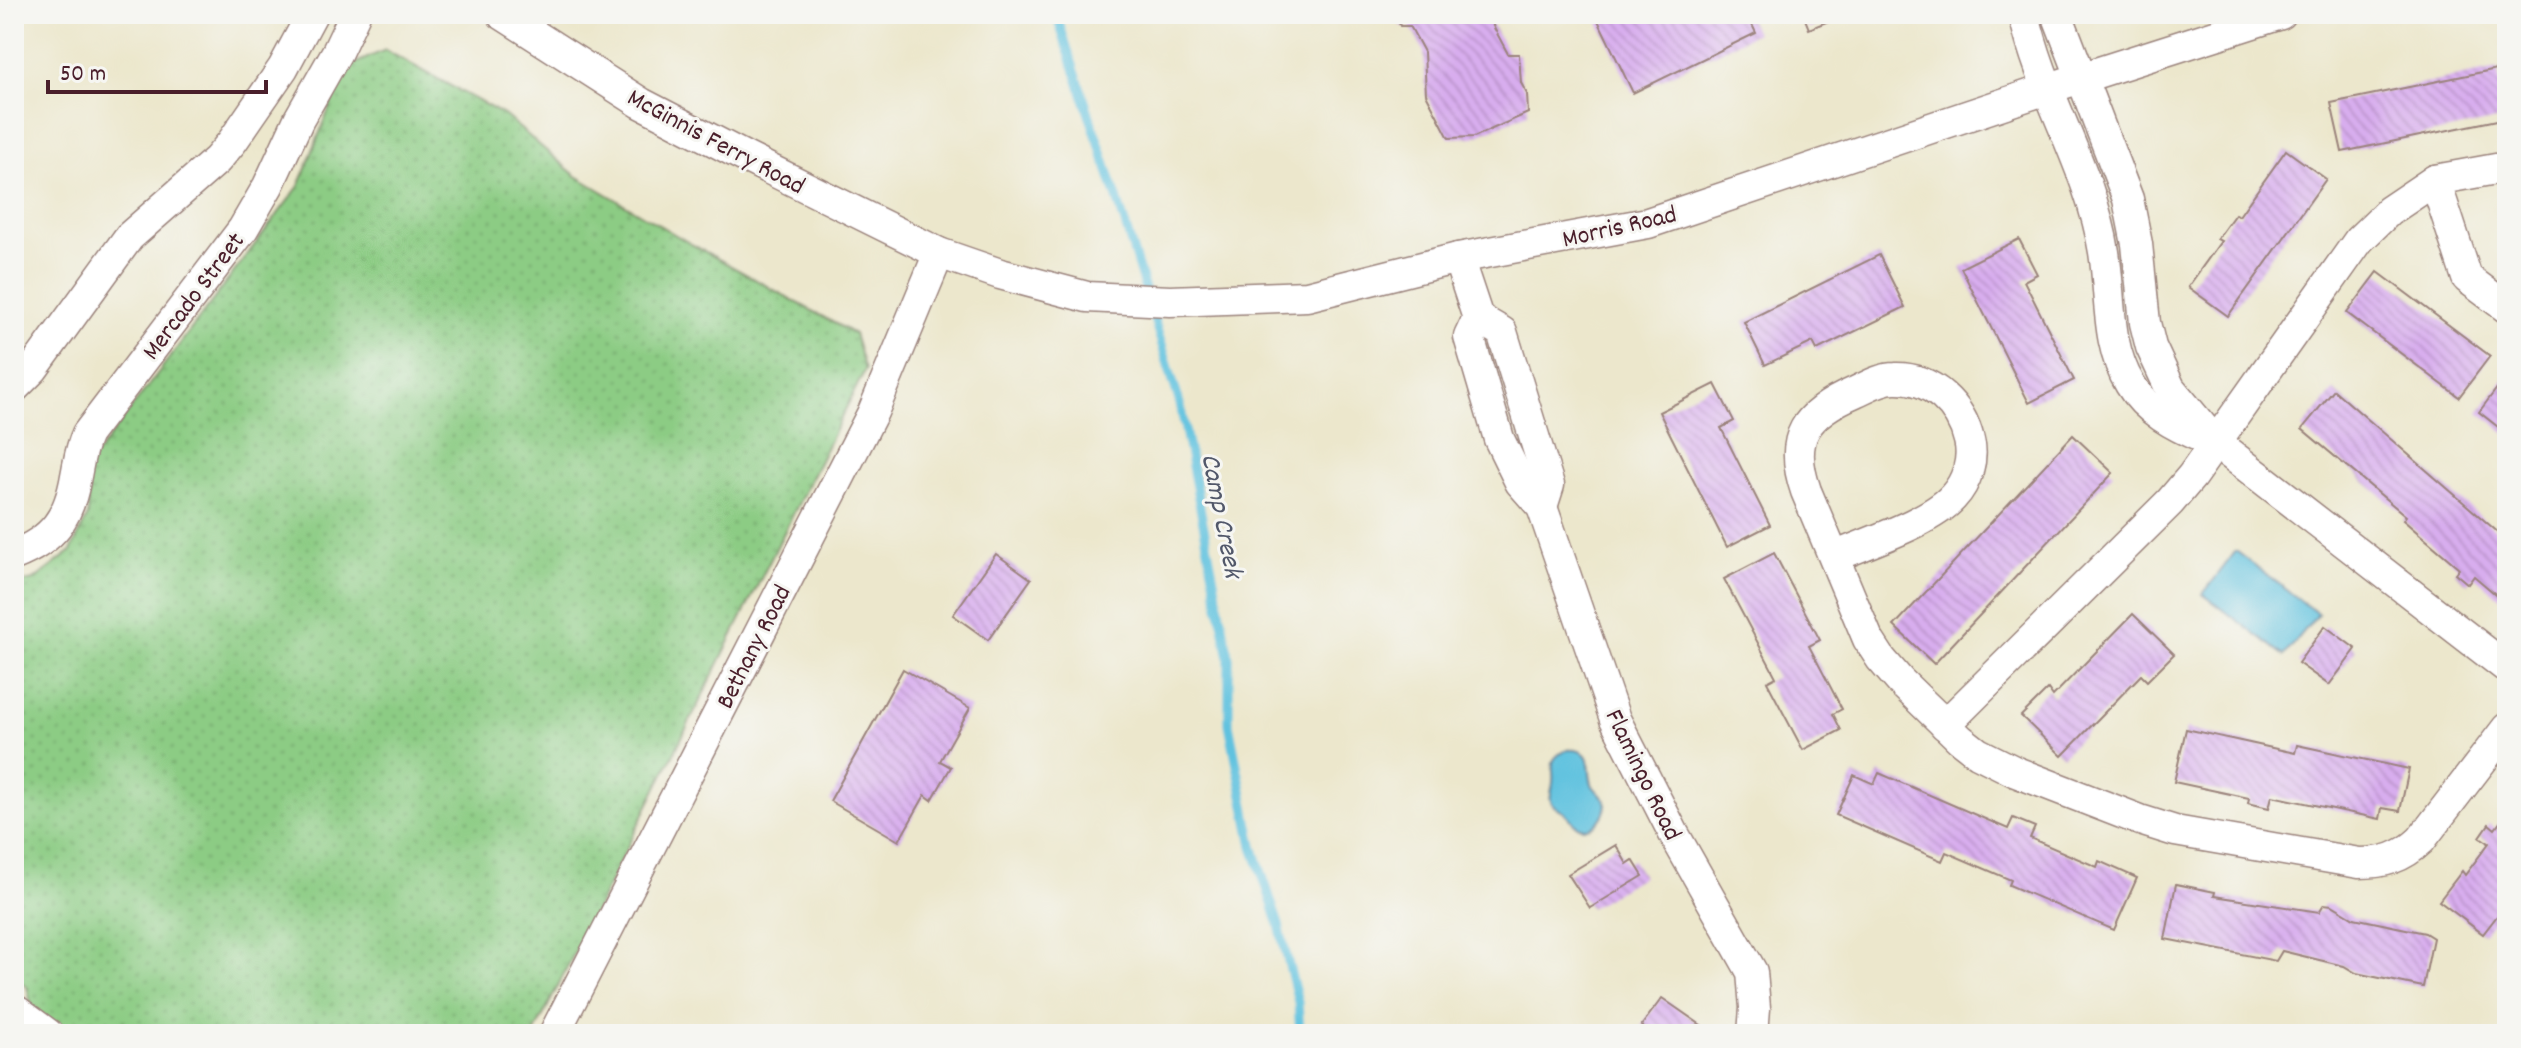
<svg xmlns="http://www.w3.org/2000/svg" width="2521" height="1048" viewBox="0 0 2521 1048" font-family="Dekko,sans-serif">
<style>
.grass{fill:url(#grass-dots);stroke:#6b7658;stroke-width:2}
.water{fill:#60c2df;stroke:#557085;stroke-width:2}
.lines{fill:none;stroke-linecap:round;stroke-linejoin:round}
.stream{stroke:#60c2df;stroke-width:9}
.building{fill:url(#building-back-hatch)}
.minor-casing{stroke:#9b837c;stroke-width:33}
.minor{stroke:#fff;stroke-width:30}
.labels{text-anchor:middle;stroke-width:6;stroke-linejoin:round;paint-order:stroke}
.street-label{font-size:26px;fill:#4a1f2b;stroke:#f6f6f2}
.water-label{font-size:28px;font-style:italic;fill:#52586a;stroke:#f6f6f2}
</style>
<defs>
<pattern id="grass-dots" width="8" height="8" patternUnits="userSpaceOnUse" patternTransform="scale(2)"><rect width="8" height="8" fill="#8ccc84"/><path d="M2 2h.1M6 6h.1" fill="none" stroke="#7aaf72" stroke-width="1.8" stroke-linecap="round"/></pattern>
<pattern id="building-back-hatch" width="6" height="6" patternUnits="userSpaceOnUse" patternTransform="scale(2)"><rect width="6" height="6" fill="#d8adee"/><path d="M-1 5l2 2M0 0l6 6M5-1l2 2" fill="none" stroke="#bb94cc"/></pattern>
</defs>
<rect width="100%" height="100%" fill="#f6f6f2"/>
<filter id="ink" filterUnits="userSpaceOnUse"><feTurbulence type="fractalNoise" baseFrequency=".0125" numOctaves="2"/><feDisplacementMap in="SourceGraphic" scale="16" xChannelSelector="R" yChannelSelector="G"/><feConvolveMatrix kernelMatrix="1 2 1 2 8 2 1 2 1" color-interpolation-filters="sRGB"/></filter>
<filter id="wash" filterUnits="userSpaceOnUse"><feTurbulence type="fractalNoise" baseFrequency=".006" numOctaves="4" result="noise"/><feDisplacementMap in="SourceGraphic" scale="32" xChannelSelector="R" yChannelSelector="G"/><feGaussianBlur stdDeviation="1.8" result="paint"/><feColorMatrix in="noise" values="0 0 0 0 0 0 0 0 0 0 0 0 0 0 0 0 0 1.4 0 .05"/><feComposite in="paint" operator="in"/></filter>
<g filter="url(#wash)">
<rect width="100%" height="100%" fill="#ece7cc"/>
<polygon class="grass" points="385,50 504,115 575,175 691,244 854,334 865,370 534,1034 69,1034 32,1007 27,987 14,978 14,584 34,580 71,551 88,515 87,467 299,186 345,68"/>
<g class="water">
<polygon points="2236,551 2318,614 2284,656 2203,594"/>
<path d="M1565,750C1599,747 1585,771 1593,786C1597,792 1602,794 1606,802C1606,815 1594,834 1578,826C1572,823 1570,817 1565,813C1560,809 1553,808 1551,801C1549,795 1553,789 1553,782C1555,766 1546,762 1565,750Z"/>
</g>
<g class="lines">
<polyline class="stream" points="1056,14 1117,198 1180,404 1229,657 1229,724 1253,846 1279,925 1298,1002 1300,1034"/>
</g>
<g id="blocks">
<g class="building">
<polygon points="1396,14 1493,14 1493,26 1508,54 1519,54 1521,83 1527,94 1528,113 1474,137 1449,138 1426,94 1424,52 1410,26 1400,26"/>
<polygon points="1595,14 1747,14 1756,33 1633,93"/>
<polygon points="1803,14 1846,14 1809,29"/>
<polygon points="2497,69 2507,118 2342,152 2331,103"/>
<polygon points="2286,150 2326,179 2228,316 2188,287 2221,241 2217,239 2235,214 2239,216"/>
<polygon points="2019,239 2037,274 2024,281 2074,380 2029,403 1961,268"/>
<polygon points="1879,255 1905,307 1817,350 1813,342 1765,365 1744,322"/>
<polygon points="2378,272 2490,356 2459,397 2347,313"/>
<polygon points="2507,375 2507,434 2479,412"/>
<polygon points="1715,384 1734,421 1721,428 1770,525 1727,547 1659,412"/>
<polygon points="2334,390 2500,534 2504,529 2507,532 2507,604 2474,576 2468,584 2455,573 2459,568 2403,520 2406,516 2302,429"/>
<polygon points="2073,435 2113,473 1934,664 1894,626"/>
<polygon points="1774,553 1820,640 1809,646 1842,709 1833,714 1841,730 1803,750 1767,682 1776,677 1724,579"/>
<polygon points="996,554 1031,579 988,640 953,615"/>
<polygon points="2133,614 2174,654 2147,681 2141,675 2062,756 2021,716 2048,689 2053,696"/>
<polygon points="2325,626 2356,649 2329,685 2298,663"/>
<polygon points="903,669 970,708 940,761 951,767 932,800 925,795 899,841 830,801"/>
<polygon points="2186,729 2295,753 2297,745 2409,769 2400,811 2382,808 2380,819 2272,796 2269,808 2248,803 2249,798 2174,782"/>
<polygon points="1879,773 2008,829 2013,818 2035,827 2030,838 2097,867 2099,861 2137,878 2114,930 2009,885 2011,880 1946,852 1942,861 1836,815 1854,775 1874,784"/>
<polygon points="2507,813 2507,903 2483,934 2439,901 2462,871 2465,875 2489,843 2480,837 2489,824 2495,829"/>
<polygon points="1616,845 1627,864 1633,860 1643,876 1590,908 1568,874"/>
<polygon points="2176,884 2215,892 2214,896 2319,912 2324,904 2332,905 2354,918 2425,933 2433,938 2423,987 2356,973 2344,966 2282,951 2276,961 2165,939"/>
<polygon points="1662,998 1714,1034 1652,1034 1641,1026"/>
</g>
</g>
</g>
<g filter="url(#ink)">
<use href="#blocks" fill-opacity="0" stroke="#9b837c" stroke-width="2"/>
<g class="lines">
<defs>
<g id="minor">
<polyline points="502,14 641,103 747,158 939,253 1000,274 1087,297 1170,301 1307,296 1458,258 1648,223 2062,84 2281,14"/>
<path d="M2024,14C2042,96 2091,169 2104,252C2111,296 2106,345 2130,384C2146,411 2175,426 2203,438"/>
<polyline points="2057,14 2128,199 2137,244 2145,323 2151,347 2170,388 2216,443 2507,668"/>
<polyline points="2435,180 2467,278 2507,308"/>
<polyline points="1458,258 1478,318 1502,332 1549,485 1542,507"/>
<polyline points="1478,318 1469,337 1499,439 1520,482 1542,507 1615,719 1675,836 1752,972 1755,1008 1753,1034"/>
<polyline points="14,388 33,369 129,237 217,160 232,142 283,68 312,14"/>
<path d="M14,555C53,540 69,518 76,476C79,461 80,449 87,434L243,229L268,186L299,119L337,52L355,14"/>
<path d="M1834,557C1866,543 1931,522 1953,497C1967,482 1974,459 1969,440C1961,406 1932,377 1895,378C1881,378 1868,386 1855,392C1806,413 1787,437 1806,491L1868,639L1881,659L1900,681L1960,739L1978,753L2016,772L2140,820L2175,831L2359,863C2384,863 2402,858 2421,840L2507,728"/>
<polyline points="1945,725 2170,502 2192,476 2359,240 2389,211 2435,180 2507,167"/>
<polyline points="14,1009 48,1034"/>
<polyline points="554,1034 873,412 939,253"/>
</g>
</defs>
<use href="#minor" class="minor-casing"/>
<use href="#minor" class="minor"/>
</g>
</g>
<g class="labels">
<g class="street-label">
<text transform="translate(717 140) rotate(28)" y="9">McGinnis Ferry Road</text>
<text transform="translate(1619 225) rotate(-13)" y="9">Morris Road</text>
<text transform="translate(192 295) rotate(-53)" y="9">Mercado Street</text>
<text transform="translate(752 646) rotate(-63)" y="9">Bethany Road</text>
<text transform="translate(1645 774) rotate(64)" y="9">Flamingo Road</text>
</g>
<g class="water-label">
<text transform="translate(1224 515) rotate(79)" y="10">Camp Creek</text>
</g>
</g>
<rect width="2521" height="1048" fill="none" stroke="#f6f6f2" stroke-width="48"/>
<path d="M48 80v12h218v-12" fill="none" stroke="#4a1f2b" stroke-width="4"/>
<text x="60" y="80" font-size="24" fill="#4a1f2b" stroke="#f6f6f2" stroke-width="6" paint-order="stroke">50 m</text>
</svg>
